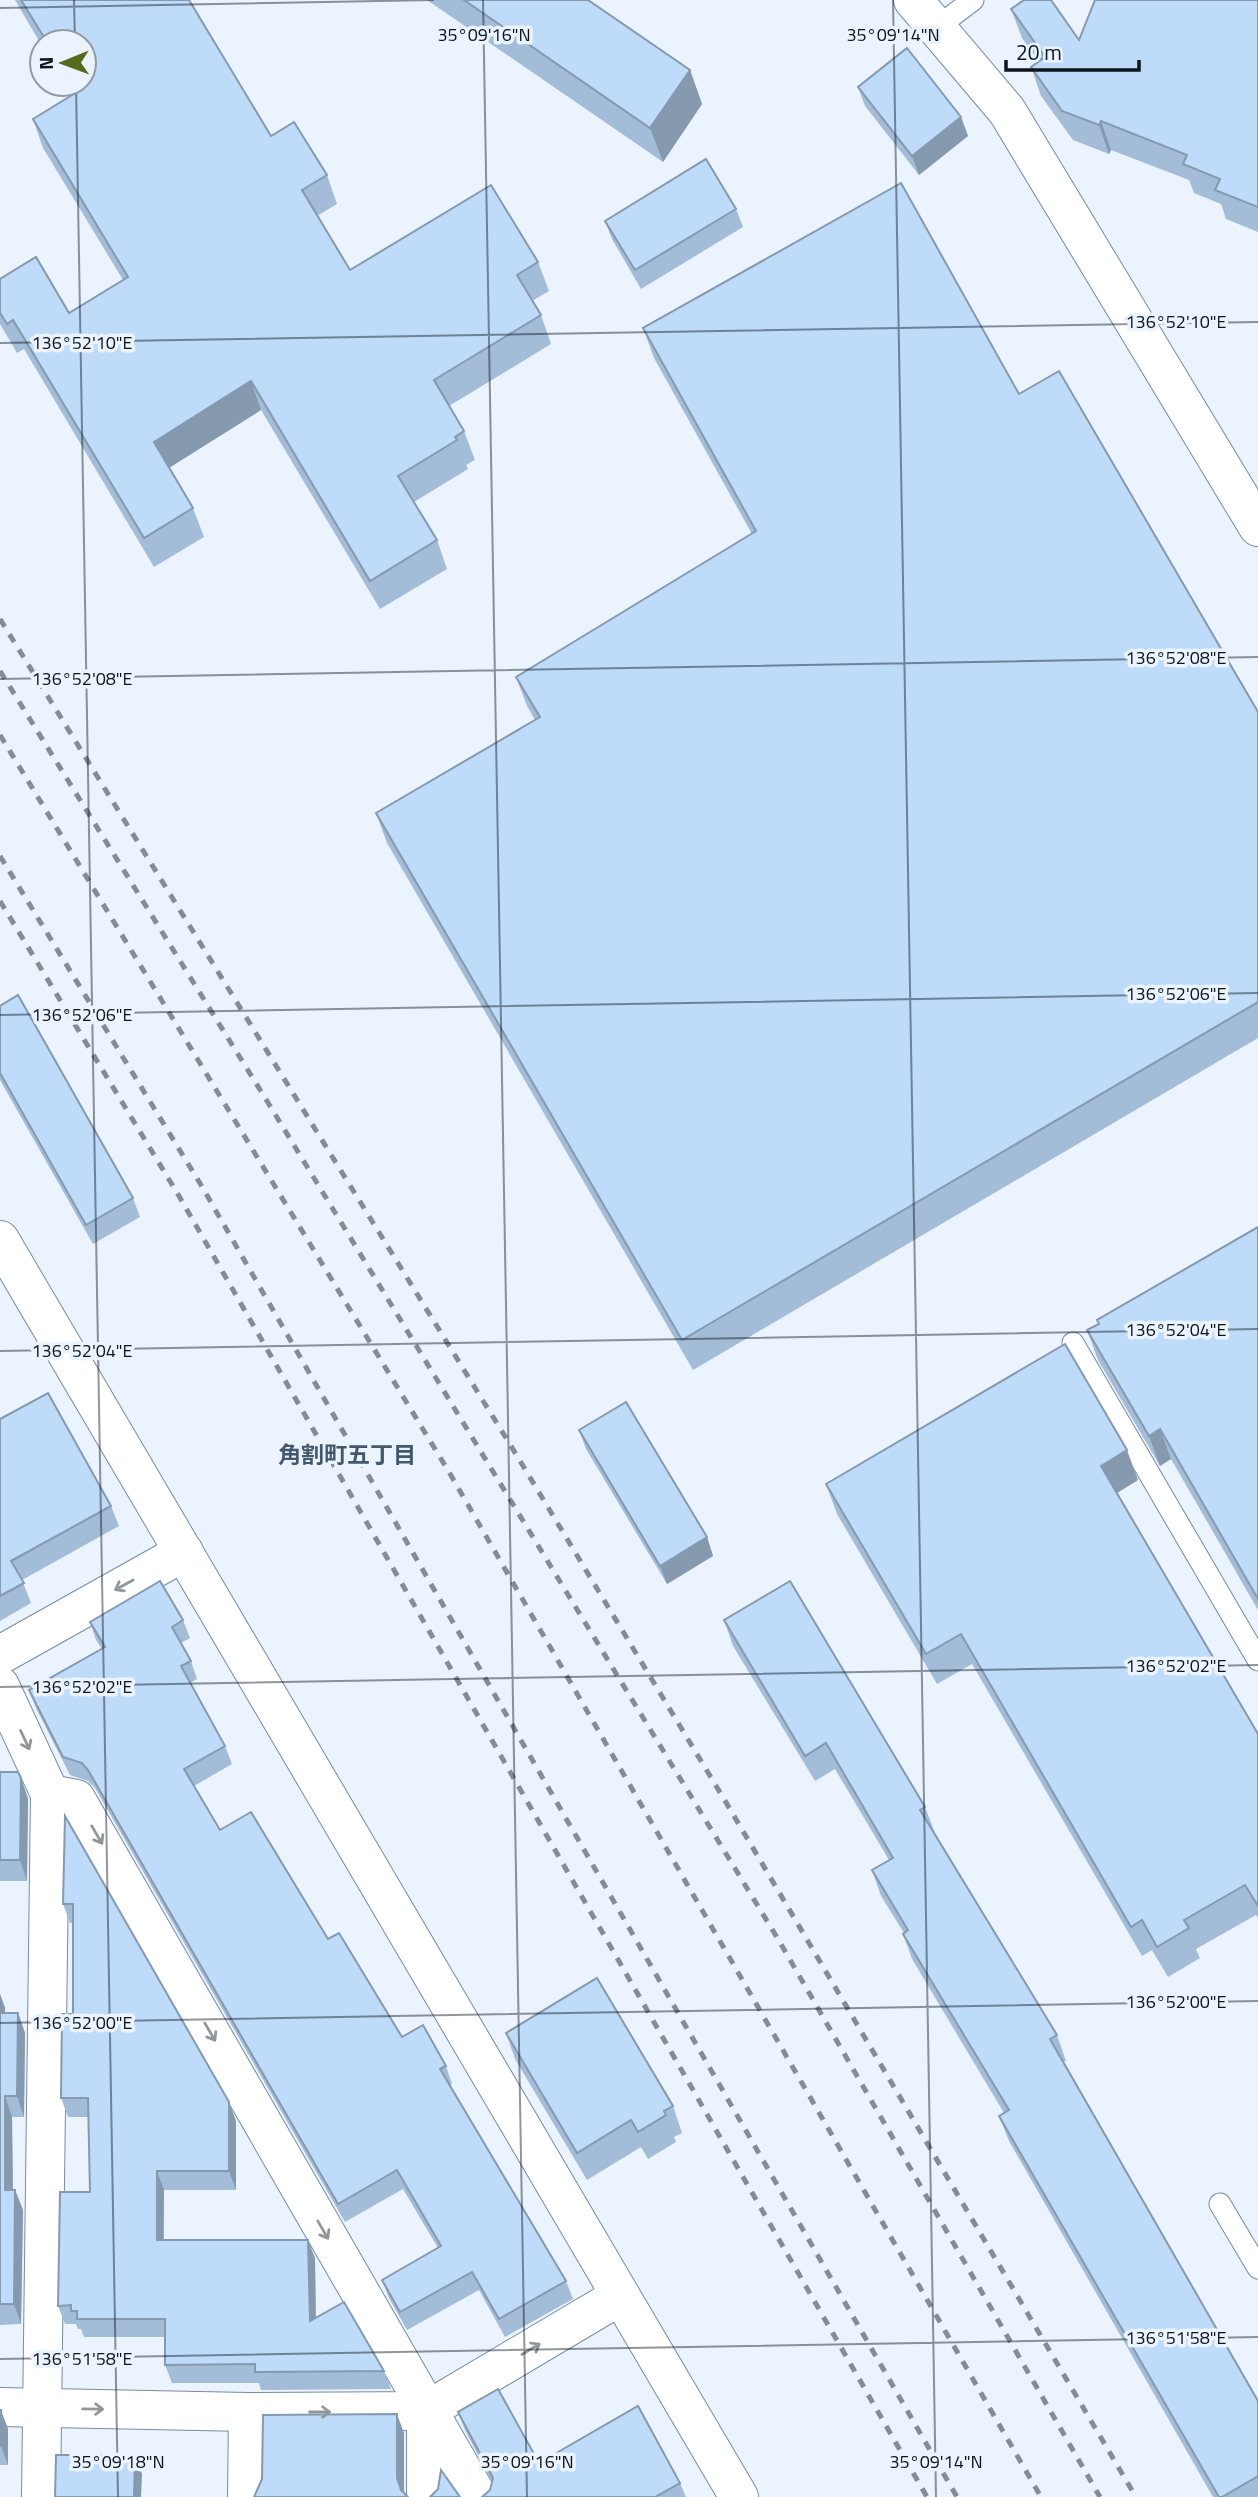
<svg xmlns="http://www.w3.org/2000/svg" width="1258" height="2497" viewBox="0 0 1258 2497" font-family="'Titillium Web','Noto Sans JP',sans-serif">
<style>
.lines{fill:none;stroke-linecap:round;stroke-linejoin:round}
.service-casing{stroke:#778ba2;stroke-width:23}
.minor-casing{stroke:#778ba2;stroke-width:40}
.tertiary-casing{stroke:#778ba2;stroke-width:40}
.service{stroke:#fff;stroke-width:21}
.minor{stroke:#fff;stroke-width:38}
.tertiary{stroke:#fff;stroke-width:38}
.rail{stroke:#848c96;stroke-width:5;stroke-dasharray:9 9;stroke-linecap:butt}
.wall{fill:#a3bcd7}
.shaded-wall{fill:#8599af}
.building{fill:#bedbfa;stroke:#8599af;stroke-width:2}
.oneway{stroke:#929699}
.ticks{fill:none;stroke:#0d151d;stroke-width:2;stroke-opacity:0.45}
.labels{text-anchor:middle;stroke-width:7;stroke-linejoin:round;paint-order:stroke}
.neighbourhood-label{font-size:23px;font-weight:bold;fill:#45576c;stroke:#ebf4fe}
.ticks-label{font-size:18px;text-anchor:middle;fill:#0d151d;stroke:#ebf4fe;stroke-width:7;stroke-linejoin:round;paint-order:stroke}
</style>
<rect width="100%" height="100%" fill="#ebf4fe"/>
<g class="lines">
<defs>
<g id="service">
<polyline points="936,28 973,0"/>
<polyline points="1073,1343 1258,1660"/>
<polyline points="1220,2204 1258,2268"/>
</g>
<g id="minor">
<polyline points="0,1655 184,1552"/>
<polyline points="0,1686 50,1794 41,2497"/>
<polyline points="50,1794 76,1799 478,2497"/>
<polyline points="0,2407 248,2412 426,2411 620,2296"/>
<polyline points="247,2497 248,2412"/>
<polyline points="426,2497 426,2412"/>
</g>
<g id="tertiary">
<polyline points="913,0 1007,111 1258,527"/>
<polyline points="0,1240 739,2497"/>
</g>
</defs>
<use href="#service" class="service-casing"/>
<use href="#minor" class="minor-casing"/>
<use href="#tertiary" class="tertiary-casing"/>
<use href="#service" class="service"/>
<use href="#minor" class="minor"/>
<use href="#tertiary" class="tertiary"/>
<g class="rail">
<polyline points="0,619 511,1446 724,1799 1136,2497"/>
<polyline points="0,671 267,1101 778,1939 1100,2497"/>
<polyline points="0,735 449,1472 1041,2497"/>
<polyline points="0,856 201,1185 957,2497"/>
<polyline points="0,901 179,1196 927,2497"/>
</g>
</g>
<g class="wall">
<polygon points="15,0 189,0 271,136 327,175 337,204 317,216 350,270 538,262 549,291 532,301 541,315 551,344 449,406 464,431 475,460 466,465 468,469 414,502 437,540 447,569 380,609 261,410 169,468 193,508 204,537 154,567 24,349 17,353 0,324 0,279 69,313 123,280 43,148 33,119 72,95 65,84 84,84 84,42 42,42 42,46"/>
<polygon points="427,0 588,0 690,70 702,104 663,162"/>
<polygon points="1258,0 1258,232 1226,219 1221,204 1194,193 1189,180 1111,150 1109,154 1073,140 1041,96 1031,67 1039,62 1022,38 1011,9 1079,40"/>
<polygon points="858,87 961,117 968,136 919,175 865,106"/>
<polygon points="736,209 743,227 641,289 612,239 605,221"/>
<polygon points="643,328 1019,394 1258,712 1258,1038 693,1370 387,843 376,813 535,720 527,706 516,677 752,534 654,358"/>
<polygon points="0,1006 133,1198 140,1217 93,1244 0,1080"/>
<polygon points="1258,1227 1258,1610 1171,1459 1160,1466 1098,1360 1087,1330 1098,1324 1097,1320"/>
<polygon points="0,1419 111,1506 119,1526 22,1580 31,1603 0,1621"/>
<polygon points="579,1430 707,1537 713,1556 667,1584 586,1449"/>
<polygon points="1138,1480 1117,1493 1258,1734 1258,1918 1256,1915 1196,1949 1200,1958 1168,1977 1152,1950 1142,1956 972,1664 937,1684 837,1514 826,1484"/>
<polygon points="183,1620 190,1638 181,1643 191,1661 197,1679 190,1683 225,1746 232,1764 194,1786 220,1830 328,1939 402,2037 446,2066 452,2084 449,2086 566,2281 573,2299 505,2337 479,2290 407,2330 389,2298 382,2280 438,2248 403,2189 345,2222 95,1788 88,1781 70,1775 36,1708 29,1690 102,1649 96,1640 90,1622"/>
<polygon points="724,1620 925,1807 935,1833 1057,2035 1066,2061 1063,2062 1258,2401 1258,2497 1213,2497 1009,2141 999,2116 1004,2113 912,1959 903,1934 904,1933 881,1896 872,1870 889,1860 835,1769 815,1781 733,1646"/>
<polygon points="0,1772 21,1778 28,1799 27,1881 0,1881"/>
<polygon points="65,1816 236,2121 236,2190 164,2190 164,2240 315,2258 316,2318 384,2371 391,2389 261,2390 259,2383 172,2383 165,2365 165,2337 84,2337 81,2329 78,2329 76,2324 65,2324 58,2306 90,2192 89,2117 68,2117 61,2098 73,2014 73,1923 70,1923 63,1904"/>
<polygon points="0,1994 5,2008 5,2013 18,2013 25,2033 24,2117 12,2117 13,2190 15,2190 23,2210 21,2324 0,2325"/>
<polygon points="506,2033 673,2106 682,2133 674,2137 676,2142 648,2159 641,2147 587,2180 515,2059"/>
<polygon points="0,2410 8,2429 8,2465 0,2465"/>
<polygon points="458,2412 539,2463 680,2483 686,2497 482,2497 490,2490 492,2482 465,2430"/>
</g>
<g class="shaded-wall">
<polygon points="690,70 702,104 663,162 650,128"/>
<polygon points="961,117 968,136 919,175 912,156"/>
<polygon points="1101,121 1111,150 1109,154 1099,125"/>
<polygon points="251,381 261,410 164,471 154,442"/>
<polygon points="1160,1429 1171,1459 1160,1466 1149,1436"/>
<polygon points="1127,1450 1138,1480 1112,1496 1101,1466"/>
<polygon points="707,1537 713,1556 667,1584 660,1566"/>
<polygon points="21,1778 28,1799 27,1881 20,1860"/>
<polygon points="0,1994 5,2008 5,2034 0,2021"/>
<polygon points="18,2013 25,2033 24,2117 17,2096"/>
<polygon points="5,2096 12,2117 13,2210 5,2190"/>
<polygon points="229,2102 236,2121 236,2190 229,2171"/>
<polygon points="157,2171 164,2190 163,2258 157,2240"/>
<polygon points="15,2190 23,2210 21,2324 14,2304"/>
<polygon points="308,2240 315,2258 316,2340 310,2321"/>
<polygon points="1,2410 8,2429 8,2465 1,2446"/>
<polygon points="397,2414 404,2433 404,2497 397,2478"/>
<polygon points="135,2455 142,2474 141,2497 134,2497"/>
</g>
<g class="building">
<polygon points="21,0 189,0 271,136 294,122 327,175 302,190 350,270 491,185 538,262 517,275 541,315 434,380 464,431 455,437 457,440 398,476 437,540 370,581 251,381 154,442 193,508 144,538 13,320 7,324 0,313 0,279 36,257 69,313 128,277 33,119 77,92 72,84 84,84 84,42 47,42"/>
<polygon points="464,0 588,0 690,70 650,128"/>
<polygon points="1024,0 1051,0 1079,40 1095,0 1258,0 1258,207 1215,190 1220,179 1183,164 1187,155 1101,121 1099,125 1062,111 1031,67 1045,57 1011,9"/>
<polygon points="907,48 961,117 912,156 858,87"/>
<polygon points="706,159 736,209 635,270 605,221"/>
<polygon points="901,183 1019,394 1059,371 1258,712 1258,1002 682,1340 376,813 540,717 516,677 756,531 643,328"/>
<polygon points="18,995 133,1198 86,1225 0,1073 0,1006"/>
<polygon points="1258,1227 1258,1599 1160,1429 1149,1436 1087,1330 1099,1324 1097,1320"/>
<polygon points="1065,1344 1127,1450 1101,1466 1258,1734 1258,1906 1245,1885 1184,1920 1189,1928 1157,1947 1142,1920 1131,1927 961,1634 926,1654 826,1484"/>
<polygon points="48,1393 111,1506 11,1561 24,1583 0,1596 0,1419"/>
<polygon points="626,1402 707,1537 660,1566 579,1430"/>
<polygon points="160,1581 183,1620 172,1627 191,1661 181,1666 225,1746 184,1769 220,1830 251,1812 328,1939 339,1933 402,2037 423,2025 446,2066 440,2069 566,2281 499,2319 472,2272 400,2312 382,2280 441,2246 397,2170 338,2204 88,1770 82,1763 63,1757 29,1690 105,1647 90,1622"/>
<polygon points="790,1581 925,1807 920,1810 1057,2035 1050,2039 1258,2401 1258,2476 1222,2497 1219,2497 999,2116 1009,2110 903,1934 908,1930 872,1870 893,1858 826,1743 805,1756 724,1620"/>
<polygon points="0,1772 18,1772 21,1778 20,1860 0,1860"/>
<polygon points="65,1816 229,2102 229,2171 157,2171 157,2240 308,2240 310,2321 344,2302 384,2371 255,2372 255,2364 165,2365 165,2319 77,2319 77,2311 71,2311 71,2305 58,2306 60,2192 90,2192 88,2098 61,2098 62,2014 73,2014 73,1904 63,1904"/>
<polygon points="597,1978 673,2106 664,2111 666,2115 638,2132 631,2120 577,2153 506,2033"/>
<polygon points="0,2013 18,2013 17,2096 5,2096 5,2190 15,2190 14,2304 0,2304"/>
<polygon points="498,2389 539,2463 638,2406 680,2483 655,2497 482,2497 490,2490 493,2478 458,2412"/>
<rect x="0" y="2410" width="1" height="36"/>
<polygon points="397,2414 397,2478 401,2490 408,2497 254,2497 262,2479 263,2415"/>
<polygon points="56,2455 135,2455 134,2497 55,2497"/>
<polygon points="441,2470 460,2497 430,2497 438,2489"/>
</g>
<defs><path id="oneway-shaft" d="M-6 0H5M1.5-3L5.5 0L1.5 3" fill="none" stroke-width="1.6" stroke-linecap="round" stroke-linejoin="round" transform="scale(1.75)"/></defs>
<g class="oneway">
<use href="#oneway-shaft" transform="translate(124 1585) rotate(151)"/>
<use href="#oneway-shaft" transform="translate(25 1740) rotate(65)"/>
<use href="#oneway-shaft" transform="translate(97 1835) rotate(60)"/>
<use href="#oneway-shaft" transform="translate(210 2032) rotate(60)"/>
<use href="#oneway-shaft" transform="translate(323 2230) rotate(60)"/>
<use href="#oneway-shaft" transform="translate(531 2349) rotate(-31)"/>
<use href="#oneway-shaft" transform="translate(93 2409) rotate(1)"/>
<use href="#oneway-shaft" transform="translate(320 2412)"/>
</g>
<path class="ticks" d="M74,0L75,42M483,0L527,2497M893,0L936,2497M0,8L434,0M76,84L118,2497M0,343L1258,322M0,679L1258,657M0,1015L1258,993M0,1351L1258,1329M0,1687L1258,1665M0,2023L1258,2001M0,2359L1258,2337"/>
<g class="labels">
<g class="neighbourhood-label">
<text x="347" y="1463">角割町五丁目</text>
</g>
</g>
<g class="ticks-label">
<text x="484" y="41">35°09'16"N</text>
<text x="893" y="41">35°09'14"N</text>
<text x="1176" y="328">136°52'10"E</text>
<text x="82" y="349">136°52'10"E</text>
<text x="1176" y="664">136°52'08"E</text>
<text x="82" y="685">136°52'08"E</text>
<text x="1176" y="1000">136°52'06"E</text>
<text x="82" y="1021">136°52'06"E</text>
<text x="1176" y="1336">136°52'04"E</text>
<text x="82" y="1357">136°52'04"E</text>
<text x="1176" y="1672">136°52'02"E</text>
<text x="82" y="1693">136°52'02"E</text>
<text x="1176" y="2008">136°52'00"E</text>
<text x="82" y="2029">136°52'00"E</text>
<text x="1176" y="2344">136°51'58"E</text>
<text x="82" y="2365">136°51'58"E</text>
<text x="118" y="2468">35°09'18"N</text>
<text x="527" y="2468">35°09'16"N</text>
<text x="936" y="2468">35°09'14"N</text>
</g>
<g transform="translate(63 63) rotate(269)"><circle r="33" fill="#ebf4fe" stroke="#929ba4" stroke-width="2"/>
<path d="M0-5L12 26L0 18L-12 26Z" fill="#566b1b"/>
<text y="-10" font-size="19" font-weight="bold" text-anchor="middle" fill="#0d151d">N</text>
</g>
<path d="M1006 60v10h133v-10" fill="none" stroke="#0d151d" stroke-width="3.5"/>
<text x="1016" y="60" font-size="21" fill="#0d151d" stroke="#ebf4fe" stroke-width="5" paint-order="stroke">20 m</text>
</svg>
